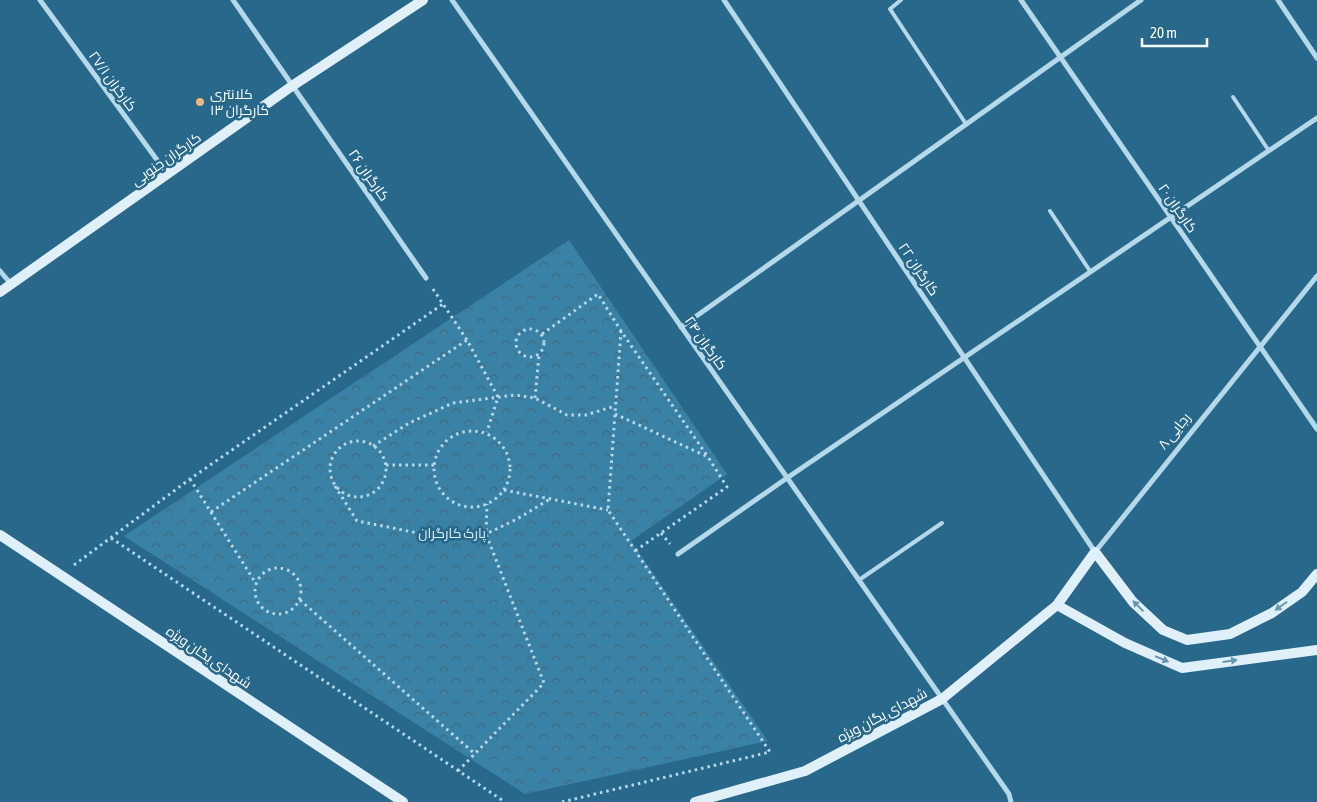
<svg xmlns="http://www.w3.org/2000/svg" width="1317" height="802" viewBox="0 0 1317 802" font-family="'Asap Condensed',Cairo,sans-serif">
<style>
.park{fill:url(#park-crowns)}
.lines{fill:none;stroke-linecap:round;stroke-linejoin:round}
.path{stroke:#b5d8ea;stroke-width:3;stroke-dasharray:2.5 4;stroke-linecap:butt}
.lane{stroke:#b5d8ea;stroke-width:4}
.street{stroke:#b5d8ea;stroke-width:5}
.secondary{stroke:#e0f0f8;stroke-width:10}
.oneway{fill:#6898b1}
.poi-dot{fill:#f2b57b;stroke:#27688b;stroke-width:2}
.labels{text-anchor:middle;stroke-width:5;stroke-linejoin:round;paint-order:stroke}
.street-label{font-size:14px;fill:#fff;stroke:#27688b}
.poi-label{font-size:14px;fill:#fff;stroke:#27688b;text-anchor:start}
.park-label{font-size:14px;fill:#d9eef7;stroke:#27688b}
</style>
<defs>
<pattern id="park-crowns" width="20" height="18" patternUnits="userSpaceOnUse" patternTransform="scale(1.25)"><rect width="20" height="18" fill="#3982a5"/><path d="M2 6a3 3 0 1 1 6 0M12 15a3 3 0 1 1 6 0" fill="none" stroke="#426a7d"/></pattern>
</defs>
<rect width="100%" height="100%" fill="#27688b"/>
<polygon class="park" points="569,240 727,474 631,541 768,741 525,794 124,536"/>
<g class="lines">
<g class="path">
<polyline points="433,289 467,340 498,397 487,432"/>
<circle cx="530" cy="343" r="14"/>
<polyline points="542,334 598,294 621,331 708,457"/>
<polyline points="535,398 539,355"/>
<polyline points="615,414 708,457 727,487 635,551"/>
<circle cx="472" cy="469" r="38"/>
<circle cx="358" cy="469" r="28"/>
<polyline points="373,446 409,423 453,403 515,395 535,398 567,415 586,415 615,406"/>
<polyline points="386,465 434,465"/>
<polyline points="190,479 255,582"/>
<polyline points="335,486 357,521 433,536 486,534 517,519 550,499"/>
<polyline points="504,490 608,510"/>
<polyline points="211,512 467,340"/>
<polyline points="661,533 670,544"/>
<polyline points="111,538 505,802"/>
<polyline points="74,565 190,479 443,304"/>
<circle cx="278" cy="591" r="23"/>
<polyline points="300,600 475,754"/>
<polyline points="458,771 544,683 486,534 487,504"/>
<polyline points="562,802 770,752 608,510 621,331"/>
</g>
<g class="lane">
<polyline points="901,0 890,9 966,124"/>
<polyline points="1233,97 1269,151"/>
<polyline points="1050,211 1090,271"/>
<polyline points="859,580 942,523"/>
</g>
<g class="street">
<polyline points="40,0 168,175"/>
<polyline points="233,0 426,278"/>
<polyline points="452,0 1009,794 1011,802"/>
<polyline points="724,0 1095,552 1317,276"/>
<polyline points="1021,0 1317,429"/>
<polyline points="1278,0 1317,58"/>
<polyline points="0,271 11,284"/>
<polyline points="681,327 1141,0"/>
<polyline points="678,554 787,478 1317,118"/>
</g>
<g class="secondary">
<polyline points="0,292 292,86 423,0"/>
<polyline points="0,535 403,802"/>
<polyline points="1057,605 1125,643 1182,668 1317,650"/>
<polyline points="695,802 805,771 942,699 1057,605 1095,552 1133,602 1163,630 1187,640 1230,634 1272,613 1302,592 1317,574"/>
</g>
</g>
<defs><path id="oneway-solid" d="M-6-.8H1V-3.2L6.5 0L1 3.2V.8H-6Z" transform="scale(1.25)"/></defs>
<g class="oneway">
<use href="#oneway-solid" transform="translate(1138 606) rotate(-135)"/>
<use href="#oneway-solid" transform="translate(1281 606) rotate(145)"/>
<use href="#oneway-solid" transform="translate(1162 659) rotate(23)"/>
<use href="#oneway-solid" transform="translate(1230 661) rotate(-8)"/>
</g>
<circle class="poi-dot" cx="200" cy="102" r="5"/>
<g class="labels">
<g class="street-label">
<text transform="translate(113 81) rotate(54)" y="5">کارگران ۲۷/۱</text>
<text transform="translate(166 159) rotate(-35)" y="5">کارگران جنوبی</text>
<text transform="translate(369 175) rotate(55)" y="5">کارگران ۲۶</text>
<text transform="translate(1178 208) rotate(55)" y="5">کارگران ۲۰</text>
<text transform="translate(919 269) rotate(56)" y="5">کارگران ۲۲</text>
<text transform="translate(706 343) rotate(55)" y="5">کارگران ۲۴</text>
<text transform="translate(1174 431) rotate(-51)" y="5">رجایی ۸</text>
<text transform="translate(209 657) rotate(34)" y="5">شهدای یگان ویژه</text>
<text transform="translate(882 715) rotate(-28)" y="5">شهدای یگان ویژه</text>
</g>
<g class="poi-label">
<text x="210" y="99">کلانتری<tspan x="210" dy="16">۱۳ کارگران</tspan></text>
</g>
<g class="park-label">
<text x="452" y="538">پارک کارگران</text>
</g>
</g>
<path d="M1142 38v8h65v-8" fill="none" stroke="#ffffff" stroke-width="2.5"/>
<text x="1150" y="38" font-size="15" fill="#ffffff" stroke="#27688b" stroke-width="4" paint-order="stroke">20 m</text>
</svg>
